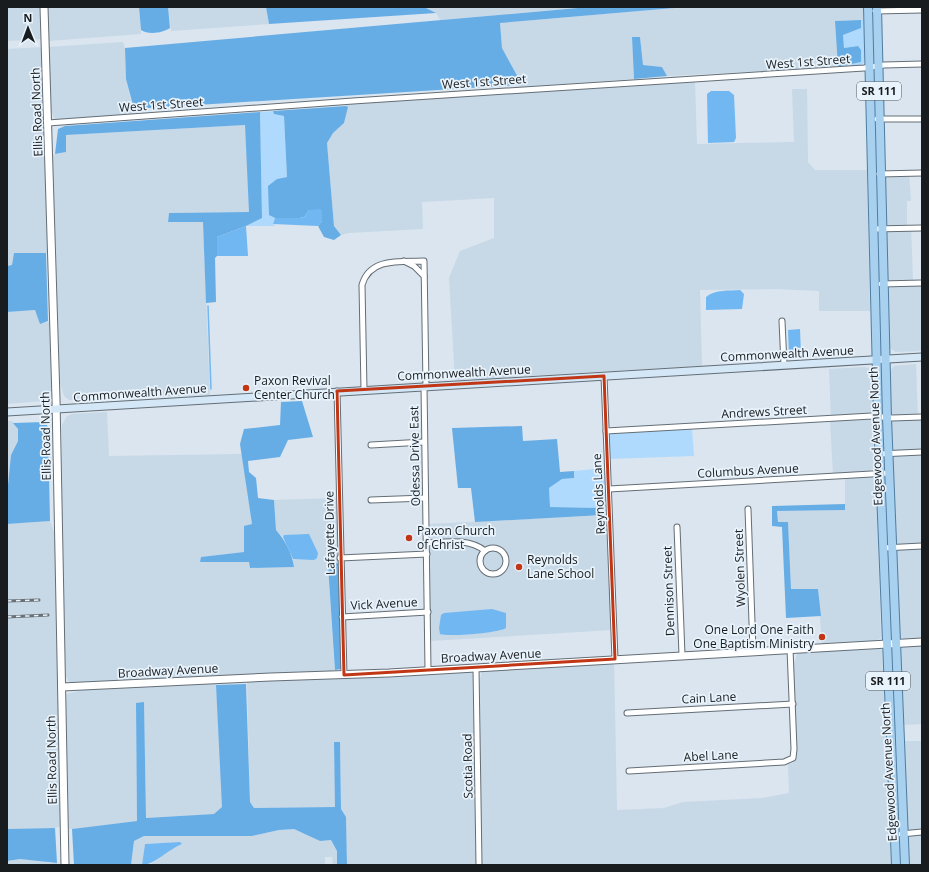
<svg xmlns="http://www.w3.org/2000/svg" width="929" height="872" viewBox="0 0 929 872" font-family="'Open Sans',sans-serif">
<style>
.built{fill:#c7d8e7}
.green{fill:#afdafe}
.forest{fill:#66ade6}
.water{fill:#71b8f2}
.lines{fill:none;stroke-linecap:round;stroke-linejoin:round}
.stream{stroke:#71b8f2;stroke-width:1.5}
.minor-casing{stroke:#646e76;stroke-width:7}
.tertiary-casing{stroke:#646e76;stroke-width:9}
.secondary-casing{stroke:#646e76;stroke-width:9}
.primary-casing{stroke:#507ca0;stroke-width:10}
.minor{stroke:#fff;stroke-width:5}
.tertiary{stroke:#fff;stroke-width:7}
.secondary{stroke:#d4e7f7;stroke-width:7}
.primary{stroke:#a8d0ef;stroke-width:8}
.rail-casing{stroke:#697076;stroke-width:3}
.rail{stroke:#e8f3fc;stroke-width:1.5;stroke-dasharray:4.5;stroke-linecap:butt}
.marked{fill:none;stroke:#c13715;stroke-width:3;stroke-linejoin:round}
.poi-dot{fill:#c13715;stroke:#e8f3fc;stroke-width:1.5}
.labels{text-anchor:middle;stroke-width:3.5;stroke-linejoin:round;paint-order:stroke}
.shield{fill:#e8f3fc;stroke:#565c61;stroke-width:1}
.shield-label{font-size:11px;font-weight:bold;fill:#181c1f}
.street-label{font-size:12px;fill:#181c1f;stroke:#e8f3fc}
.poi-label{font-size:12px;fill:#181c1f;stroke:#e8f3fc;text-anchor:start}
</style>
<rect width="100%" height="100%" fill="#dae5ef"/>
<g class="built">
<polygon points="7,7 42,7 43,39 7,41"/>
<polygon points="47,7 139,7 141,34 48,41"/>
<polygon points="168,7 266,7 269,24 171,31"/>
<polygon points="424,7 589,7 440,20 436,13"/>
<polygon points="686,7 865,7 865,20 835,21 838,67 667,76 662,67 643,65 640,37 632,37 634,79 519,87 516,85 520,81 502,48 500,23"/>
<polygon points="123,42 125,48 126,79 134,114 58,120 54,118 50,108 48,47"/>
<polygon points="43,47 50,253 14,253 12,265 7,266 7,49"/>
<polygon points="695,82 697,144 794,142 792,89 807,89 808,162 815,170 867,170 870,311 819,311 819,291 778,289 700,290 702,366 455,380 449,278 460,251 494,238 494,198 422,202 423,229 349,233 341,235 334,226 327,143 333,133 344,123 347,108 346,104"/>
<polygon points="245,125 250,212 169,213 168,222 203,222 210,395 69,400 64,396 60,383 52,155 66,152 66,135"/>
<polygon points="885,172 909,172 911,201 907,201 907,226 911,226 913,281 922,281 922,351 896,352 890,348 889,345"/>
<polygon points="35,310 40,323 51,322 52,392 43,401 7,404 7,312"/>
<polygon points="916,364 918,419 922,420 922,640 919,640 899,638 889,373 894,366"/>
<polygon points="865,367 870,369 872,373 873,410 871,413 859,415 831,417 829,369"/>
<polygon points="107,412 109,456 242,454 252,524 244,527 244,552 201,557 200,562 249,562 250,568 293,567 293,559 297,560 285,535 283,537 276,530 274,500 337,498 338,563 328,565 335,673 73,684 69,682 65,675 61,539 62,425 67,416 72,414"/>
<polygon points="863,419 871,420 874,422 875,467 869,471 833,474 830,421"/>
<polygon points="7,421 12,421 18,429 18,441 11,455 7,495"/>
<polygon points="872,477 876,480 881,638 876,641 822,645 818,589 791,589 788,522 778,522 777,511 845,510 845,478"/>
<polygon points="608,515 612,630 430,641 428,524"/>
<polygon points="50,521 55,534 62,826 55,828 7,829 7,524"/>
<polygon points="922,645 922,724 902,725 899,648 901,646"/>
<polygon points="879,647 882,651 891,865 481,865 479,683 482,671 614,661 617,810 664,808 683,802 762,798 789,793 788,764 793,763 795,759 796,751 793,667 797,654 801,651"/>
<polygon points="466,671 473,674 477,865 347,865 346,817 341,809 340,742 334,742 336,807 254,808 250,802 247,681"/>
<polygon points="216,682 223,807 214,814 146,818 144,703 136,703 137,821 72,829 67,828 64,700 67,694 89,688"/>
<polygon points="903,741 922,741 922,864 909,864"/>
<polygon points="294,829 320,841 331,840 337,851 337,865 333,865 332,857 325,857 325,865 150,865 170,849 181,844 180,842 145,844 142,865 131,865 134,841 144,836 252,836 279,830"/>
<polygon points="20,859 44,861 50,863 57,863 57,865 7,865 7,861"/>
</g>
<g class="green">
<polygon points="861,20 864,20 865,61 862,65 838,67 861,62 858,46 844,48 843,35 860,28"/>
<polygon points="273,111 274,114 284,116 287,177 277,179 269,215 275,218 273,224 275,226 246,226 262,218 260,112"/>
<polygon points="692,429 694,456 609,459 608,436 613,433"/>
<polygon points="605,468 608,515 603,515 598,508 550,507 549,488 562,479 574,478 574,471"/>
</g>
<g class="forest">
<path d="M139,7H168L170,28C163,33 148,35 141,30Z"/>
<polygon points="266,7 424,7 436,13 269,24"/>
<polygon points="589,7 686,7 500,23 502,48 520,81 516,85 134,109 126,79 125,48"/>
<polygon points="861,20 861,28 843,35 844,48 858,46 861,50 861,62 838,67 835,21"/>
<polygon points="632,37 640,37 643,65 662,67 667,76 634,79"/>
<polygon points="346,106 348,107 344,123 333,133 327,143 334,226 341,235 334,240 324,237 318,226 322,221 322,210 309,210 304,217 300,218 275,218 269,215 268,186 277,179 287,177 284,116 274,114 273,111"/>
<polygon points="260,112 262,218 246,226 217,237 217,256 215,258 216,302 206,303 203,222 168,222 169,213 249,212 245,125 66,135 66,152 55,154 58,129 65,126"/>
<polygon points="14,253 46,253 48,321 40,324 35,310 7,312 7,266 12,265"/>
<path d="M302,401L313,437L288,440L280,457L248,461L249,472L256,478L258,498L274,500L276,530C285,540 292,553 294,567L250,568L249,562H200L201,557L244,552V526L252,524L240,444L244,429L280,425L281,402Z"/>
<polygon points="45,422 48,427 50,521 7,524 7,495 11,455 18,441 18,429 13,423"/>
<polygon points="522,426 523,441 557,439 560,472 574,471 574,478 562,479 549,488 550,507 598,508 603,515 475,522 471,488 458,488 452,428"/>
<polygon points="845,504 845,510 777,511 778,522 788,522 791,589 818,589 821,616 786,618 782,527 772,526 772,506"/>
<polygon points="338,563 342,666 341,669 335,670 328,565"/>
<polygon points="246,684 250,802 254,808 335,807 334,742 340,742 341,809 346,817 347,865 337,865 337,851 331,840 320,841 294,829 279,830 252,836 144,836 134,841 131,865 74,865 72,829 137,821 136,703 144,702 146,818 214,814 222,807 216,685"/>
<polygon points="55,828 57,863 20,859 7,861 7,829"/>
</g>
<g class="water">
<polygon points="711,91 729,91 734,95 736,138 734,142 708,143 707,94"/>
<polygon points="319,209 322,210 322,221 318,226 273,224 275,218 300,218 304,217 309,210"/>
<polygon points="246,226 248,256 217,256 217,237"/>
<path d="M740,290L744,294L742,309L706,310V297C715,289 730,291 740,290Z"/>
<polygon points="800,329 801,354 789,355 788,330"/>
<polygon points="309,534 318,553 317,558 314,560 293,559 283,537 284,535"/>
<path d="M492,609L506,613V628C498,633 449,637 440,634L439,628L441,615L444,613Z"/>
<path d="M180,842L182,844C169,849 154,865 142,865L145,844Z"/>
</g>
<g class="lines">
<polyline class="stream" points="208,306 211,389"/>
<defs>
<g id="minor">
<polyline points="875,11 922,10"/>
<polyline points="877,119 922,119"/>
<polyline points="48,123 353,101 864,68 884,65 922,64"/>
<polyline points="879,174 922,173"/>
<polyline points="873,229 922,228"/>
<polyline points="404,261 414,266 424,276"/>
<polyline points="881,284 922,283"/>
<polyline points="782,321 784,365"/>
<polyline points="604,376 615,659"/>
<polyline points="424,386 428,670"/>
<path d="M364,390L362,285C370,257 401,262 424,261L426,386"/>
<polyline points="337,391 344,675"/>
<polyline points="606,431 872,416 892,418 922,417"/>
<polyline points="371,445 424,442"/>
<polyline points="879,454 922,452"/>
<polyline points="609,489 889,473"/>
<polyline points="371,500 425,498"/>
<polyline points="748,509 753,651"/>
<polyline points="677,527 682,655"/>
<path d="M426,543C446,542 469,538 485,551"/>
<polyline points="883,548 922,546"/>
<circle cx="493" cy="561" r="13"/>
<polyline points="340,558 427,554"/>
<polyline points="342,617 428,612"/>
<polyline points="476,668 479,865"/>
<polyline points="627,713 793,704"/>
<polyline points="629,771 784,762 793,758 794,749 790,649"/>
<polyline points="901,834 922,832"/>
</g>
<g id="tertiary">
<polyline points="44,7 56,399 65,865"/>
<polyline points="62,687 271,677 389,673 922,642"/>
</g>
<polyline id="secondary" points="7,412 922,357"/>
<g id="primary">
<polyline points="868,7 878,417 896,865"/>
<polyline points="877,7 887,418 905,865"/>
</g>
</defs>
<use href="#minor" class="minor-casing"/>
<use href="#tertiary" class="tertiary-casing"/>
<use href="#secondary" class="secondary-casing"/>
<use href="#primary" class="primary-casing"/>
<use href="#minor" class="minor"/>
<use href="#tertiary" class="tertiary"/>
<use href="#secondary" class="secondary"/>
<use href="#primary" class="primary"/>
<defs>
<g id="rail">
<polyline points="7,601 39,600"/>
<polyline points="7,617 48,615"/>
</g>
</defs>
<use href="#rail" class="rail-casing"/>
<use href="#rail" class="rail"/>
</g>
<path class="marked" d="M604,376L615,659L344,675L337,391Z"/>
<g class="poi-dot">
<circle cx="246" cy="388" r="4"/>
<circle cx="409" cy="538" r="4"/>
<circle cx="519" cy="567" r="4"/>
<circle cx="822" cy="637" r="4"/>
</g>
<g class="labels">
<g class="shield">
<rect x="857" y="82" width="44" height="18" rx="3"/>
<rect x="866" y="672" width="44" height="18" rx="3"/>
</g>
<g class="shield-label">
<text x="879" y="95">SR 111</text>
<text x="888" y="685">SR 111</text>
</g>
<g class="street-label">
<text transform="translate(808 62) rotate(-4)" y="4">West 1st Street</text>
<text transform="translate(484 82) rotate(-4)" y="4">West 1st Street</text>
<text transform="translate(161 105) rotate(-4)" y="4">West 1st Street</text>
<text transform="translate(37 112) rotate(-92)" y="4">Ellis Road North</text>
<text transform="translate(787 354) rotate(-3)" y="4">Commonwealth Avenue</text>
<text transform="translate(464 373) rotate(-3)" y="4">Commonwealth Avenue</text>
<text transform="translate(140 393) rotate(-4)" y="4">Commonwealth Avenue</text>
<text transform="translate(764 412) rotate(-3)" y="4">Andrews Street</text>
<text transform="translate(46 436) rotate(-91)" y="4">Ellis Road North</text>
<text transform="translate(876 436) rotate(-92)" y="4">Edgewood Avenue North</text>
<text transform="translate(415 456) rotate(-91)" y="4">Odessa Drive East</text>
<text transform="translate(748 471) rotate(-3)" y="4">Columbus Avenue</text>
<text transform="translate(599 494) rotate(-93)" y="4">Reynolds Lane</text>
<text transform="translate(330 533) rotate(-91)" y="4">Lafayette Drive</text>
<text transform="translate(740 568) rotate(-92)" y="4">Wyolen Street</text>
<text transform="translate(669 591) rotate(-92)" y="4">Dennison Street</text>
<text transform="translate(384 604) rotate(-3)" y="4">Vick Avenue</text>
<text transform="translate(491 656) rotate(-3)" y="4">Broadway Avenue</text>
<text transform="translate(168 671) rotate(-3)" y="4">Broadway Avenue</text>
<text transform="translate(709 698) rotate(-3)" y="4">Cain Lane</text>
<text transform="translate(711 756) rotate(-3)" y="4">Abel Lane</text>
<text transform="translate(52 760) rotate(-91)" y="4">Ellis Road North</text>
<text transform="translate(468 766) rotate(-91)" y="4">Scotia Road</text>
<text transform="translate(889 772) rotate(-93)" y="4">Edgewood Avenue North</text>
</g>
<g class="poi-label">
<text x="254" y="385">Paxon Revival<tspan x="254" dy="14">Center Church</tspan></text>
<text x="417" y="535">Paxon Church<tspan x="417" dy="14">of Christ</tspan></text>
<text x="527" y="564">Reynolds<tspan x="527" dy="14">Lane School</tspan></text>
<text x="814" y="634" text-anchor="end">One Lord One Faith<tspan x="814" dy="14">One Baptism Ministry</tspan></text>
</g>
</g>
<rect width="929" height="872" fill="none" stroke="#181c1f" stroke-width="16"/>
<g transform="translate(28 28) rotate(359)" stroke="#e8f3fc" stroke-width="3" paint-order="stroke">
<path d="M0-3L7 15L0 10L-7 15Z" fill="#181c1f"/>
<text y="-6" font-size="11" font-weight="bold" text-anchor="middle" fill="#181c1f">N</text>
</g>
</svg>
